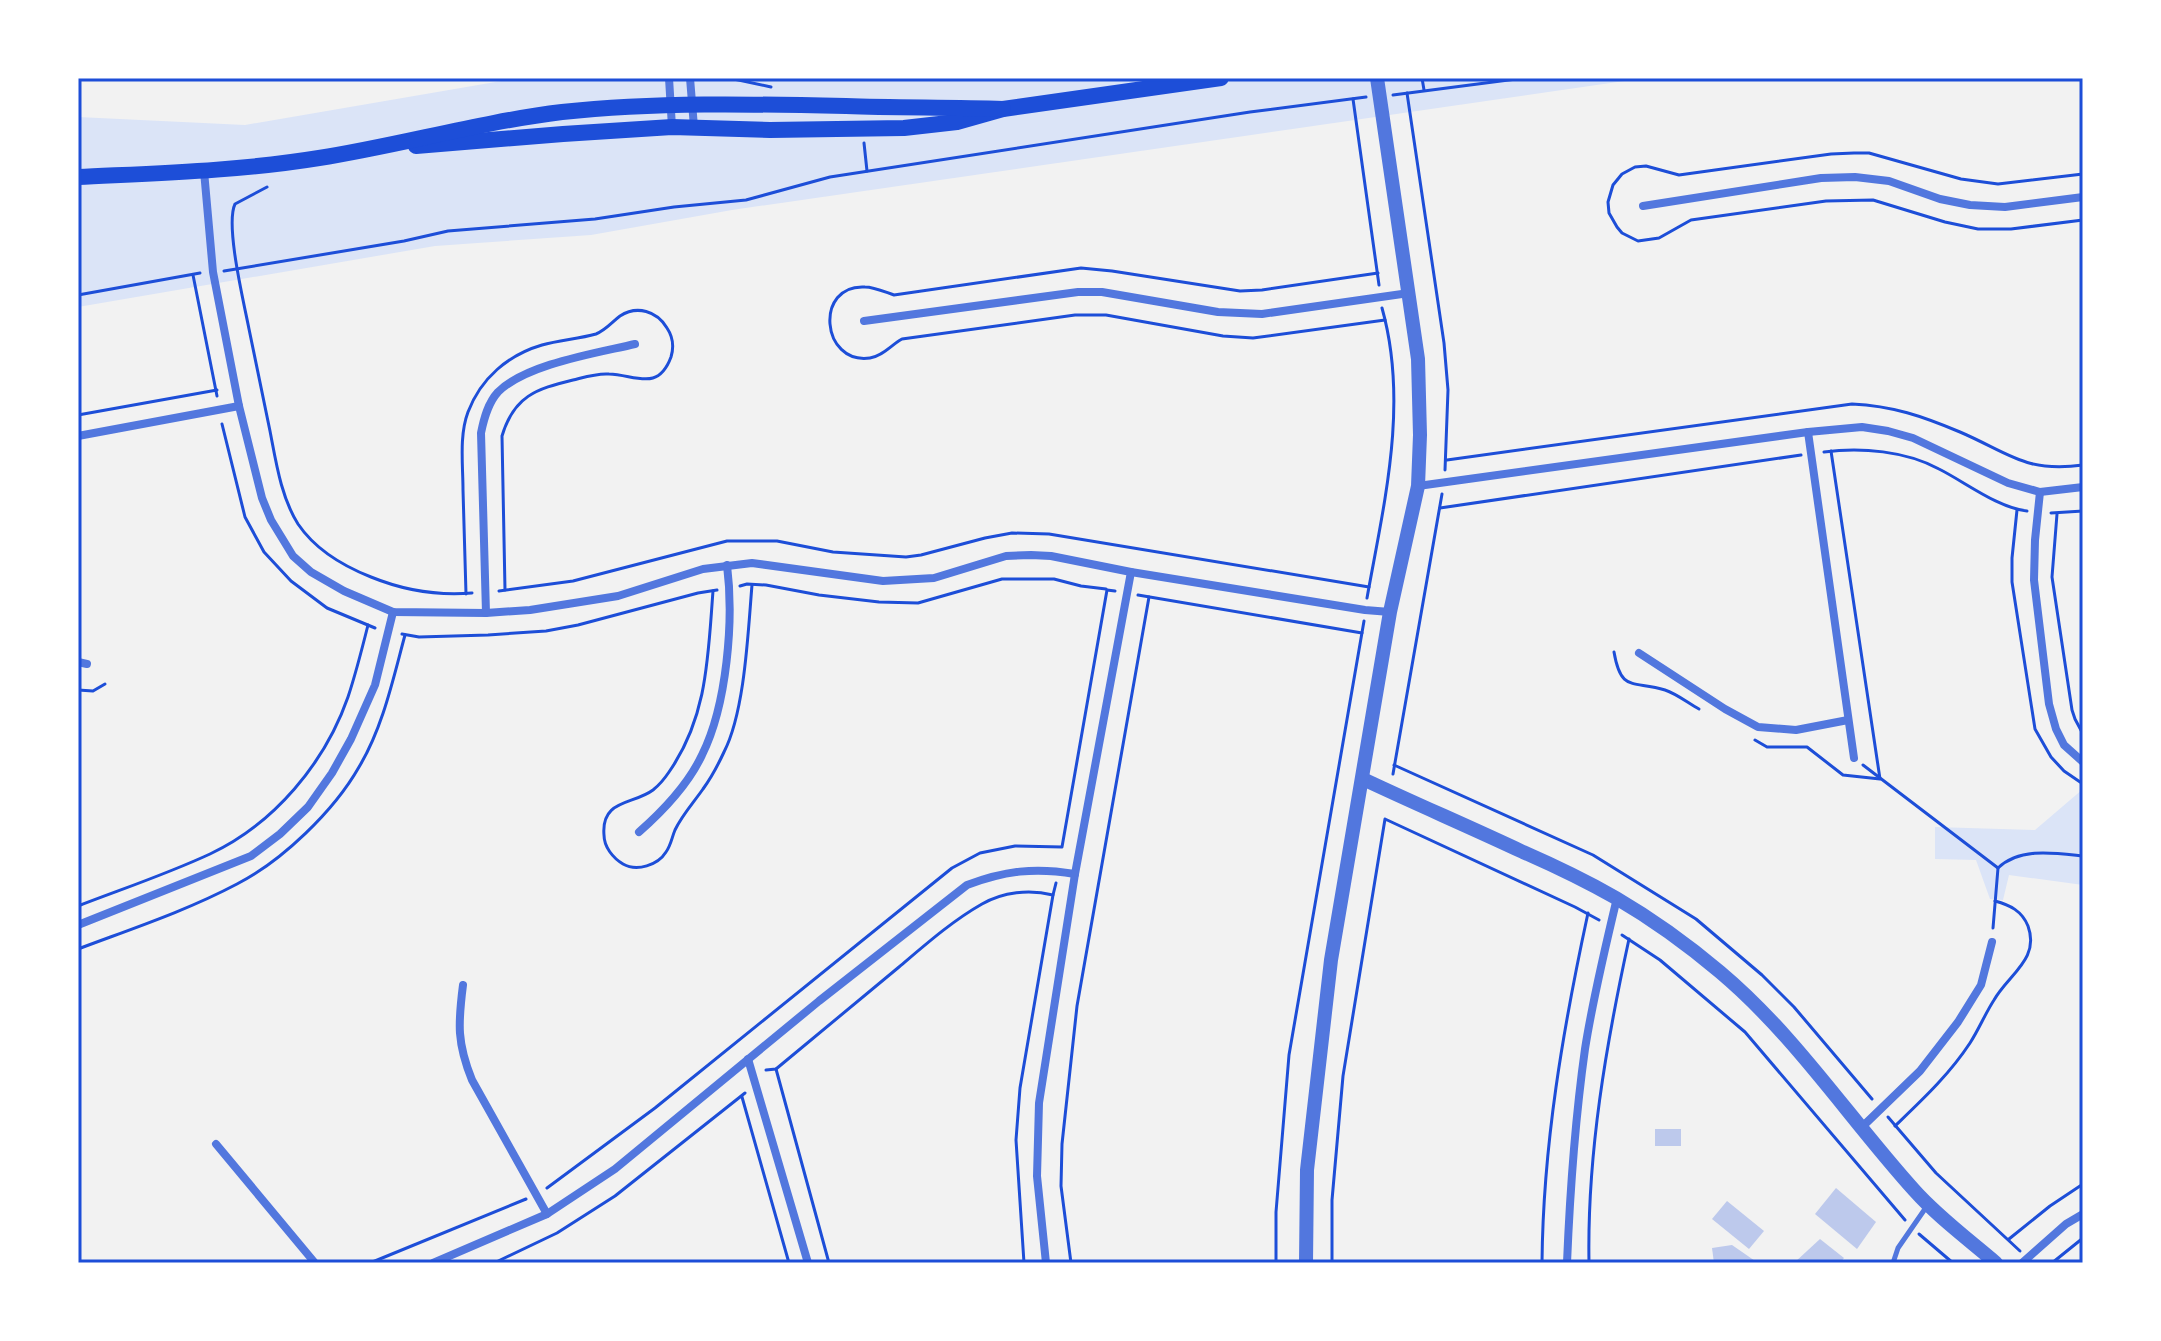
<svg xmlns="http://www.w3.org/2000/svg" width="2161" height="1341" viewBox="0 0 2161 1341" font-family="Raleway,sans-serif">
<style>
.green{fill:#dbe4f7}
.building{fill:#bdc9ec}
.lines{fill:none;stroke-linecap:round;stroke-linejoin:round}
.path{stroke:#1d4ed8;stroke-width:3}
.service{stroke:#5277de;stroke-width:5}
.minor{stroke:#5277de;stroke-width:8}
.tertiary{stroke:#5277de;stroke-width:14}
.secondary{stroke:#1d4ed8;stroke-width:16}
.neatline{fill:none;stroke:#1d4ed8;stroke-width:3}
</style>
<rect width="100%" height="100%" fill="#f2f2f2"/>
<g class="green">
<polygon points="519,78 1645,78 732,210 591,235 435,246 78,307 78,117 245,125"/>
<polygon points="2083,789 2083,885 2009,875 2003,900 1990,899 1976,860 1935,859 1935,827 2035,830"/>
</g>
<g class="building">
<rect x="1655" y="1129" width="26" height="17"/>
<polygon points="1836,1188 1876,1222 1857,1249 1815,1214"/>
<polygon points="1727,1201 1764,1231 1749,1249 1712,1219"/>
<polygon points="1820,1239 1844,1258 1840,1263 1794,1263"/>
<polygon points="1732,1245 1758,1263 1714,1263 1712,1248"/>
</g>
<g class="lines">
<g class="path">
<polyline points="729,78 771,87"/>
<polyline points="1422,78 1424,90"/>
<polyline points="1407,93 1444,343 1448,390 1445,470"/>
<polyline points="1393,95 1524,78"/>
<polyline points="1353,99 1379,285"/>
<polyline points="864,143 867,171"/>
<polyline points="2083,174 1998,184 1961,179 1869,153 1854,153 1831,154 1679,175 1646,166 1635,167 1622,174 1613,185 1608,202 1609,213 1617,227 1622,233 1638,241 1659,238 1691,220 1826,201 1873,200 1945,222 1978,229 2011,229 2083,220"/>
<path d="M267,187L235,204C225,225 244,303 249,329C256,363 263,397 270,431C276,462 281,497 298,524C315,549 343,566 371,577C403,590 437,596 472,593"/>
<polyline points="224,271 404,241 448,231 595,219 674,207 746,200 830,177 1250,112 1366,97"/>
<path d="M1378,273L1262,290L1240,291L1112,271L1081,268L894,295C885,292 874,287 865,287C814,284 821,365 870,358C883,356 891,345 902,339L1075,315H1106L1223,336L1253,338L1385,320"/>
<polyline points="193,275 217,396"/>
<polyline points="78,295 200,273"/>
<polyline points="78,415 217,390"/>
<polyline points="222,424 245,517 264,552 291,581 327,608 375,628"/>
<path d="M1824,452C1861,447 1906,451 1939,469C1965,482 1998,508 2027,511"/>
<path d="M1447,460L1852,404C1893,406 1922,416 1960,432C2009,453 2025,473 2083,465"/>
<polyline points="1440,508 1801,455"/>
<polyline points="2017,510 2012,558 2012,582 2035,729 2051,757 2064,771 2083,784"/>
<polyline points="2051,513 2083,511"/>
<polyline points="2057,514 2052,577 2072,710 2075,719 2083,734"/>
<polyline points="740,586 747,584 766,585 819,595 879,602 918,603 1002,579 1054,579 1081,586 1106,589"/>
<polyline points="499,591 573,581 727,541 777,541 833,552 906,557 921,555 985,538 1012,533 1049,534 1369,587"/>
<path d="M713,591C708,655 708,716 669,772C665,778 658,786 653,790C633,805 601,799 604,835C604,847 613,858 623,864C637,872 658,865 666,852C671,845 672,837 675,830C682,815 694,802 703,789C711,778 718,765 724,752C745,711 748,632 752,585"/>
<path d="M466,594C465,559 464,525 463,490C463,465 459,436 468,412C481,378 508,355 542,345C560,340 578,339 596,334C606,330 612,322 620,316C637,305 657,311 667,328C673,337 674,347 671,357C658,392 636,375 609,374C597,373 585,377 573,380C536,389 514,396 502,436L505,590"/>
<polyline points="1138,595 1362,633"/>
<path d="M1367,598C1384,503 1409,404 1382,308"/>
<polyline points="402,634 419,637 488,635 546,631 578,625 698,593 717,590"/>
<path d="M1614,652C1621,693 1633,680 1665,690C1677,694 1688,703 1699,709"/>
<polyline points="78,690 93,691 105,684"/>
<polyline points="1755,740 1767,747 1807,747 1843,775 1880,779 1831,451"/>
<polyline points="1394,765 1593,855 1696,919 1762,975 1794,1007 1872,1099"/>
<path d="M1863,765L1998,868C2020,847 2055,853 2083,856"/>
<polyline points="1393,774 1442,494"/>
<path d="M78,906C122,889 167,874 210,854C274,824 325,763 348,697C356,673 362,649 368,625"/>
<polyline points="1993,928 1998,868"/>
<polyline points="1622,935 1660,960 1745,1032 1905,1220"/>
<path d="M78,949C131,929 186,911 237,884C282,861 334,811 359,767C383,727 393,679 405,635"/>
<polyline points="776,1069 829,1263"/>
<path d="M766,1070L776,1069C817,1035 858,1001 899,967C925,945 952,921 982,904C1003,892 1029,889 1053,895L1056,883"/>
<polyline points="742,1097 789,1263"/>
<polyline points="1888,1117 1936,1173 2020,1251"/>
<path d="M1895,1126C1922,1100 1949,1075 1970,1043C1979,1029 1985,1014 1994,1000C2009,974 2040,959 2028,926C2022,911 2010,905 1995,901"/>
<polyline points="547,1188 655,1108 952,868 980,853 1015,846 1062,847 1107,590 1115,591"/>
<polyline points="1919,1234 1953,1263"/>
<polyline points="2009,1239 2050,1206 2083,1184"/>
<polyline points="370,1263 526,1199"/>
<polyline points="494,1263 557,1233 615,1196 745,1093"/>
<polyline points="1024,1263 1016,1140 1020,1088 1053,895"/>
<polyline points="1071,1263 1061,1186 1062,1144 1077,1006 1149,597"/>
<polyline points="1276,1263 1276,1212 1289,1055 1364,621"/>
<polyline points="1332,1263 1332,1200 1343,1076 1385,819 1575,907 1599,920"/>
<path d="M1542,1263C1543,1145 1563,1029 1588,913"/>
<path d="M1589,1263C1587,1154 1606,1045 1629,939"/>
<polyline points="2052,1263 2083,1238"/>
</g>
<polyline class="service" points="1893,1263 1898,1248 1927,1206"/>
<g class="minor">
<polyline points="669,78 672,127"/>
<polyline points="690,78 694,127"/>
<polyline points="204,171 213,272 239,406 262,498 271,520 293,556 311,572 344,591 393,612 486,613 530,610 618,596 703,569 752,563 883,581 934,578 1006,556 1031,555 1051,556 1131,572 1365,610 1390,612"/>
<polyline points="1643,206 1821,178 1855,177 1889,181 1940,199 1970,205 2005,207 2083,197"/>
<polyline points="864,321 1078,292 1102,292 1218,312 1262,314 1409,293"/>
<polyline points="1808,432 1854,758"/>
<polyline points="78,436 239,406"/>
<polyline points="1418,486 1808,432 1862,427 1888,431 1913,438 2008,483 2040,492 2083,487"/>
<polyline points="2040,492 2035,540 2034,580 2049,704 2056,729 2064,745 2083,762"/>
<path d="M486,613L481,433C484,418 488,403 498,392C526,364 597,353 635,344"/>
<polyline points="1639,653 1725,709 1758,727 1796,730 1848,720"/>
<polyline points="78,662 87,664"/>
<path d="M639,832C664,810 688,785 702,755C727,705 734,620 727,565"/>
<polyline points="78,925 251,856 280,834 308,807 332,773 351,739 375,685 393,612"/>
<path d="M463,985C458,1024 457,1043 472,1080L547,1214"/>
<polyline points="748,1059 808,1263"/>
<polyline points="1861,1128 1920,1071 1958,1022 1981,985 1992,942"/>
<polyline points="216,1144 315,1263"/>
<path d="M433,1263L547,1214L615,1169L819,1001L967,885C1005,871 1034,867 1075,874"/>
<polyline points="1046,1263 1037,1176 1039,1103 1075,874 1131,572"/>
<path d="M1567,1263C1570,1191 1575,1120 1585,1049C1593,998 1605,948 1617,898"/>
<polyline points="2022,1263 2066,1224 2083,1214"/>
</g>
<g class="tertiary">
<path d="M1363,779C1416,804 1470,827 1523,852C1555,866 1586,881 1616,898C1652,919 1688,945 1720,972C1795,1035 1849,1118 1914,1190C1938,1217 1968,1239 1996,1263"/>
<polyline points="1306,1263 1307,1170 1331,960 1390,612 1418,486 1420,435 1418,359 1377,78"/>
</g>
<g class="secondary">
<polyline points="416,146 563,134 672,127 770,130 904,128 957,122 1003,109 1221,78"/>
<path d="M78,177C159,173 239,171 319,158C401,145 480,122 562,112C656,102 752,104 846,106C899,108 951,107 1003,109"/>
</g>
</g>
<rect width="2161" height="1341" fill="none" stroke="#ffffff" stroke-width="160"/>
<rect x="80" y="80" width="2001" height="1181" class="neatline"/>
</svg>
